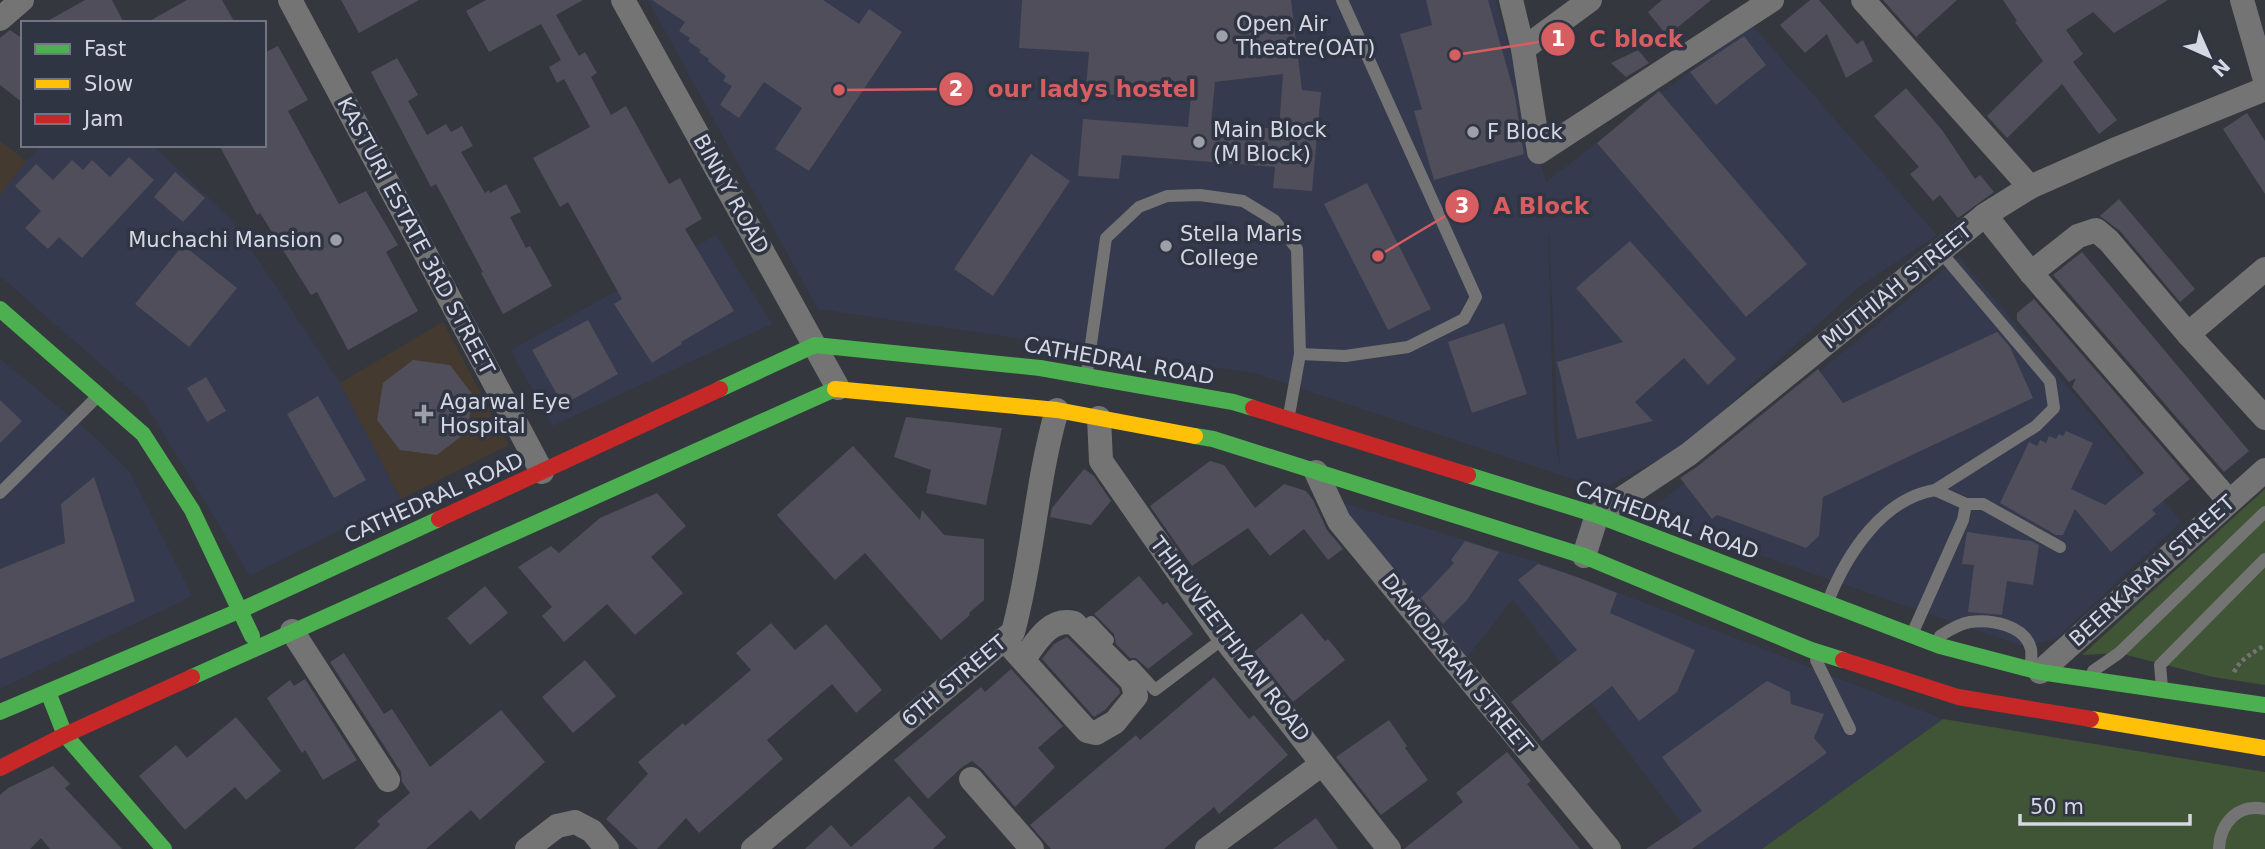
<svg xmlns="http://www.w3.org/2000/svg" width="2265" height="849" viewBox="0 0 2265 849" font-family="'DejaVu Sans',sans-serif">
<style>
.built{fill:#353a4e;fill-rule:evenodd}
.medical{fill:#453a2f}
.green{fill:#405535}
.building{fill:#4f4e5a;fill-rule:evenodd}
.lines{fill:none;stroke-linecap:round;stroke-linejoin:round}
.path{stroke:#747475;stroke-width:4.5;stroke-dasharray:3.5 3.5;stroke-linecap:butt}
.lane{stroke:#757474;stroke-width:12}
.street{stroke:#757474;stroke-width:24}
.fast{stroke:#4caf50;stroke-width:16}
.slow{stroke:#ffc107;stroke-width:16}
.jam{stroke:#c62828;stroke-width:16}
.poi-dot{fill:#9da0a9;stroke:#303544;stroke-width:2.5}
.labels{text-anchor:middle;stroke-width:7;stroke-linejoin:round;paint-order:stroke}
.poi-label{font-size:21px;fill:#d5d8e2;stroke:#303544;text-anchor:start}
.street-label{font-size:21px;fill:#d5d8e2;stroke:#303544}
.leader{fill:none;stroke:#d65d60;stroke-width:2.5}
.callout-dot{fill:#d65d60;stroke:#303544;stroke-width:2.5}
.mark-label{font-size:21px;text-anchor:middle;font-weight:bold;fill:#fff}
.callout-label{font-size:23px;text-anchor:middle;font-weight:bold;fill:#d65d60;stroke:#303544;stroke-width:7;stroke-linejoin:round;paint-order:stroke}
</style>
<rect width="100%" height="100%" fill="#35373f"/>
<g class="built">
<path d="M648,0H1496L1546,182L1751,24L1937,235L1860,286L1684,446L1603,489L1254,373L818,309ZM1548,234L1549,235L1560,468L1554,434Z"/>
<polygon points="43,145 152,145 231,219 340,383 401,499 250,576 145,403 0,276 0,195 26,161"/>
<polygon points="716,235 772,324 552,426 511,350"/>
<polygon points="1959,257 2181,522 2056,639 2023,646 1660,521 1658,504"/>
<polygon points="0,359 95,437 129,471 192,596 0,689"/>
<polygon points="1343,503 1547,565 1943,719 1762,849 1701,849 1513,599 1465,660 1349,527"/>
</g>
<g class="medical">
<polygon points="0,141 26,161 0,195"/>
<polygon points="443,322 508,445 401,499 340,383"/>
</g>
<g class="green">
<polygon points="2265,489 2265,685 2213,677 2119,653 2082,655"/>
<polygon points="1943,719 2265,772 2265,849 1762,849"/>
</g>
<g class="building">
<polygon points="85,0 112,0 124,23 44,23"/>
<polygon points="187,0 222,0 235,23 146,23"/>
<polygon points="341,0 419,0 359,33"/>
<polygon points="486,0 583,0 556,15 579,56 585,52 597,73 591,77 611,115 626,106 669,184 680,178 702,219 685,229 734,311 681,342 682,344 652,363 614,304 622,299 568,202 560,207 533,158 590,127 564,79 557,83 549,67 561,60 541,24 489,52 466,11"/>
<polygon points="652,0 823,0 859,24 869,9 902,32 809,171 775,149 802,108 764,82 739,118 720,105 732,86 723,81 726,76 708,61 709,59 699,52 701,50 688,41 690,38 679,31 685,22"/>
<path d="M1022,0H1291L1302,90L1321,92L1312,191L1273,188L1275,167L1122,155L1119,179L1078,176L1083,119L1188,127L1192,85L1085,98L1089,52L1019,48ZM1283,74L1279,129L1211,124L1215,82Z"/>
<polygon points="1426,0 1488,0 1515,96 1524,154 1434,180 1414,111 1422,109 1400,34 1432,25"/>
<polygon points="1662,0 1711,0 1667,36 1648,12"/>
<polygon points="1810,0 1819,0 1857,44 1863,40 1873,61 1846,78 1827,34 1805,53 1780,25"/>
<polygon points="1883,0 1957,0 1916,37"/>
<polygon points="2003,0 2168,0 2114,33 2093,12 2066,30 2083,54 2073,62 2117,120 2099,134 2062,84 2007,138 1987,116 2043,61 2015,22 2017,21"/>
<polygon points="10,30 23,39 23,103 0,85 0,38"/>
<polygon points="1744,36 1766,65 1716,105 1690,72"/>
<polygon points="278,46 308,100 288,111 339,204 366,191 398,245 386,252 418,311 348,350 317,292 311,295 260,213 257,215 219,145 264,145 264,53"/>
<polygon points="1638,50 1649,63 1626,77 1611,63"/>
<polygon points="397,58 418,95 408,101 427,135 446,124 451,132 462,126 473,146 461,152 485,193 489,190 490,193 506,184 521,212 510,217 526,248 530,246 552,286 503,314 481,273 483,272 436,184 431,187 371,72"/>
<polygon points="1906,88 1942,130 1975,179 1980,175 1994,192 1958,218 1940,195 1933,201 1910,174 1919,167 1874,116"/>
<polygon points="1659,91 1807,264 1746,317 1597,143"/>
<polygon points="2247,113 2265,141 2265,194 2223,129"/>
<polygon points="1031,154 1070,181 993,296 954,269"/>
<polygon points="129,157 154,180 82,258 59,237 48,249 25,228 41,211 15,186 36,164 53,180 72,160 83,170 92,160 110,177"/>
<polygon points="175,172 205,198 183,222 154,197"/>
<polygon points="1367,183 1431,309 1388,330 1324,204"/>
<polygon points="2119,199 2195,289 2180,302 2120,231 2100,216"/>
<polygon points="1630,241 1736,359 1708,385 1684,358 1635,402 1653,421 1577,439 1557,362 1623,342 1576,288"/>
<polygon points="183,245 237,288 189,347 135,304"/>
<polygon points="2082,252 2249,451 2224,472 2053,275"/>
<polygon points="2034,299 2190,479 2152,510 2156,514 2111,552 2075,509 2063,535 2056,535 2000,503 2029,442 2037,446 2040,440 2046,443 2049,436 2056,439 2059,434 2063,436 2066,431 2093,443 2071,489 2105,505 2144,473 2072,387 2076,378 2069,382 2017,320 2017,313"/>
<polygon points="588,320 618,374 563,405 532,350"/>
<polygon points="1504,323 1527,394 1472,413 1448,342"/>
<polygon points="1997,332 2010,347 2033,398 1823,497 1819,536 1806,548 1717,515 1712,519 1680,478 1698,466 1818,369 1843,403"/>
<polygon points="413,360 450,365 473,395 467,432 437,455 400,450 377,420 383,383"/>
<polygon points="206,377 226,411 207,422 187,388"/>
<polygon points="318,396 366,480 334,498 287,414"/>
<polygon points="0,400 22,421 0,443"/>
<polygon points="906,417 1002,428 986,505 926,493 931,470 894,457"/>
<polygon points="853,446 920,520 922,510 944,535 984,539 984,600 969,613 970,615 941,640 865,553 835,580 777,515"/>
<polygon points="1210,461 1224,465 1255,508 1284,484 1306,491 1313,500 1327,530 1343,549 1328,560 1304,529 1270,556 1248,528 1192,566 1150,506"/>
<polygon points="1084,469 1094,476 1111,501 1091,525 1050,517 1052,508"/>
<polygon points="94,477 135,601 0,659 0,569 65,543 61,504"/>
<polygon points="657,493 686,526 651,557 683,593 635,635 607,604 564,642 542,616 552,607 518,567 551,546 559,553 600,518"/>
<polygon points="1967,532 2031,541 2039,545 2033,585 2007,581 2002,615 1968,612 1974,565 1962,564"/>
<polygon points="1465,541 1499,552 1467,600 1443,624 1421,598 1454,563 1451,560"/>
<polygon points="1538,564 1577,577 1617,593 1610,613 1695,650 1677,692 1639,721 1612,686 1542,741 1511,702 1577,650 1518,580"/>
<polygon points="1139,576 1163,605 1167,602 1193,634 1148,669 1136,658 1130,658 1116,644 1114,634 1094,614"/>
<polygon points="485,586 508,613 470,645 447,618"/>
<polygon points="1302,613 1325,641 1328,639 1345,660 1293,702 1254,652"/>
<polygon points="771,623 795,650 826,624 882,690 856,713 832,684 767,740 783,759 699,833 686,818 657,849 638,849 606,819 648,774 638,762 683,723 685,726 751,670 736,653"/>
<polygon points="1067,637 1119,689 1120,693 1105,710 1094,717 1042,659 1054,644"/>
<polygon points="344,653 384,714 392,709 430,767 501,710 545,762 480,820 471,810 426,849 354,849 380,825 377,821 410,793 402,782 401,772 330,662"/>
<polygon points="585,660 616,696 573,733 542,697"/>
<polygon points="1011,669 1063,726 1038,748 1055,767 1015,807 982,769 972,761 961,768 928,799 894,760 981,687 985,692"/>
<polygon points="1214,677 1249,719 1254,715 1288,755 1219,814 1214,807 1164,849 1051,849 1030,825 1136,735 1140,740"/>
<polygon points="305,679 357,760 323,780 305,750 302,753 267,698 290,680 294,686"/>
<polygon points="1767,681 1790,692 1791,704 1824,714 1814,738 1827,753 1692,849 1646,849 1702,811 1662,757"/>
<polygon points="236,717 281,771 246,800 235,787 185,830 139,776 176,745 187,758"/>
<polygon points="1389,720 1407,746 1405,748 1428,780 1381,815 1336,757"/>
<polygon points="1507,752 1531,781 1527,784 1580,849 1404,849 1463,802 1456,793"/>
<polygon points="53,766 70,784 65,788 122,849 50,849 41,838 30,849 0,849 0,795 8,788"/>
<polygon points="909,796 946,837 933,849 805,849 831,825 851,847"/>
<polygon points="1316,818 1338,849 1273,849"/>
</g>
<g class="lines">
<path class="path" d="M2234,672C2240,659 2253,653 2265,645"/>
<g class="lane">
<polyline points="1087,372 1106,238 1139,207 1167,196 1200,195 1243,201 1274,220 1297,249 1300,354"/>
<polyline points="1289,415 1300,354 1345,356 1408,347 1464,319 1476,297 1342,0"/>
<polyline points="1935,490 1966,504 1983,504 2060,547"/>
<polyline points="0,493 98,396"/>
<path d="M1828,601C1847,554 1882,499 1935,490L2036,426L2054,408L2050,381L1940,251"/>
<polyline points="1091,622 1108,640"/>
<polyline points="1913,632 1963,520 1966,504"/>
<path d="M1940,636C1949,630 1959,624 1970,622C1991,619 2025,625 2031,649C2032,653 2031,660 2031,665"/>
<polyline points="1816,660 1850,729"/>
<polyline points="1133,666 1155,690 1224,638"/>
<polyline points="2093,671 2119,653 2265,512"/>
<polyline points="2162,687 2160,665 2265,559"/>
<path d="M2219,849C2220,823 2238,803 2265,809"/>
</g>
<g class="street">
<polyline points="290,0 542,472"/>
<polyline points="623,0 838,388"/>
<polyline points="1511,0 1523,49 1539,152 1772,0"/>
<polyline points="1863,0 2030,187"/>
<polyline points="2242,0 2265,80"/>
<polyline points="0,19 22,0"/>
<polyline points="1523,49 1590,0"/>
<polyline points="1985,215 2031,273 2229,501"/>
<polyline points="2265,269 2188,334 2265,418"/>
<polyline points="2031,273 2078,236 2096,230 2109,241 2188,334"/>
<polyline points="1099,418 1101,461 1224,638 1389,849"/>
<polyline points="1316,472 1339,521 1609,849"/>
<polyline points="1584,556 1597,515 1689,454 1985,215 2030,187 2114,150 2265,89"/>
<polyline points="292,631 388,780"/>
<path d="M1004,639L1087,731L1096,733L1115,722L1136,696L1132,681L1074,623C1049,617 1036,643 1023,660"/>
<polyline points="2040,672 2265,470"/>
<polyline points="971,779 1032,849"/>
<polyline points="527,849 557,826 575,822 592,831 607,849"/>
<path d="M753,849L1013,632C1033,559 1036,482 1057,410"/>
<polyline points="1207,849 1322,764"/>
</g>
<g class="fast">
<polyline points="0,309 143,434 192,510 252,636"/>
<polyline points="720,389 815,345 1040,368 1233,402 1253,408"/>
<polyline points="1195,436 1213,439 1584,556 1811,650 1843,660"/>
<polyline points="1468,475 1597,515 1940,646 2040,672 2265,705"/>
<polyline points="192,677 835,389"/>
<polyline points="48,692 65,735 164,849"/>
<polyline points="0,712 241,610 439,519"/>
</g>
<g class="slow">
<polyline points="835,389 1057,410 1195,436"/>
<polyline points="2091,719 2265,748"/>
</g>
<g class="jam">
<polyline points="1253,408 1468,475"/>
<polyline points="439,519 720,389"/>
<polyline points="1843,660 1958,697 2091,719"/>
<polyline points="0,768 65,735 192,677"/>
</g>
</g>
<g class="poi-dot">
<circle cx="1222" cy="36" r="7"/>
<circle cx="1473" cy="132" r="7"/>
<circle cx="1199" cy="142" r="7"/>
<circle cx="336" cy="240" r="7"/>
<circle cx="1166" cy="246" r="7"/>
<path d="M420.5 403.5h7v7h7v7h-7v7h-7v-7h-7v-7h7z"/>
</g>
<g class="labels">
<g class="poi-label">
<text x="1236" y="31">Open Air<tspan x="1236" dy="24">Theatre(OAT)</tspan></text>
<text x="1213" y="137">Main Block<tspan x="1213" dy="24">(M Block)</tspan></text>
<text x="1487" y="139">F Block</text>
<text x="1180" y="241">Stella Maris<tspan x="1180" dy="24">College</tspan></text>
<text x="322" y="247" text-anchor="end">Muchachi Mansion</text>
<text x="440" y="409">Agarwal Eye<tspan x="440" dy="24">Hospital</tspan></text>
</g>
<g class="street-label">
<text transform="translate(731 194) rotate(61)" y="7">BINNY ROAD</text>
<text transform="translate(416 236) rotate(62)" y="7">KASTURI ESTATE 3RD STREET</text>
<text transform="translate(1897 286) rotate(-39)" y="7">MUTHIAH STREET</text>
<text transform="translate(1119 361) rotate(10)" y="7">CATHEDRAL ROAD</text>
<text transform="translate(434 498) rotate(-24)" y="7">CATHEDRAL ROAD</text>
<text transform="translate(1667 520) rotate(20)" y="7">CATHEDRAL ROAD</text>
<text transform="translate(2152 571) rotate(-42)" y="7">BEERKARAN STREET</text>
<text transform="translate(1230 639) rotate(53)" y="7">THIRUVEETHIYAN ROAD</text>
<text transform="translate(1457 664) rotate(51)" y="7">DAMODARAN STREET</text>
<text transform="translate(954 681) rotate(-40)" y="7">6TH STREET</text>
</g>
</g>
<path class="leader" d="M1455 55L1558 39M839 90L956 89M1378 256L1462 206"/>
<g class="callout-dot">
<circle cx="1455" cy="55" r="7"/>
<circle cx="839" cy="90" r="7"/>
<circle cx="1378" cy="256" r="7"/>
<circle cx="1558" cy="39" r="18"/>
<circle cx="956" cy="89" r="18"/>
<circle cx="1462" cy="206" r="18"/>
</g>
<g class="mark-label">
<text x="1558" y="46">1</text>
<text x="956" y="96">2</text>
<text x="1462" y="213">3</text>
</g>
<g class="callout-label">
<text x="1636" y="47">C block</text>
<text x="1092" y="97">our ladys hostel</text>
<text x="1541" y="214">A Block</text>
</g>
<rect x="21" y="21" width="245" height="126" fill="#303544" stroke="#727683" stroke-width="2"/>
<rect x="35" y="44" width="35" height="10" fill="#4caf50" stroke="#727683" stroke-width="2"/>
<text x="84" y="56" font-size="21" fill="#d5d8e2">Fast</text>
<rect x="35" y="79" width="35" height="10" fill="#ffc107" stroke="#727683" stroke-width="2"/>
<text x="84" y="91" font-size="21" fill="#d5d8e2">Slow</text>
<rect x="35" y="114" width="35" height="10" fill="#c62828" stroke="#727683" stroke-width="2"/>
<text x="84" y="126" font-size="21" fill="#d5d8e2">Jam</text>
<g transform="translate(2209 56) rotate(135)" stroke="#303544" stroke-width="5" paint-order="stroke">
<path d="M0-5L12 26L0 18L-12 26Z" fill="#d5d8e2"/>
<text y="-10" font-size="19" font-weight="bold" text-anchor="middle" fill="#d5d8e2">N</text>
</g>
<path d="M2020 814v10h170v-10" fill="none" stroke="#d5d8e2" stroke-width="3.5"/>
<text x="2030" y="814" font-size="21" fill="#d5d8e2" stroke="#303544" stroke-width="5" paint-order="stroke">50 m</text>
</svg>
